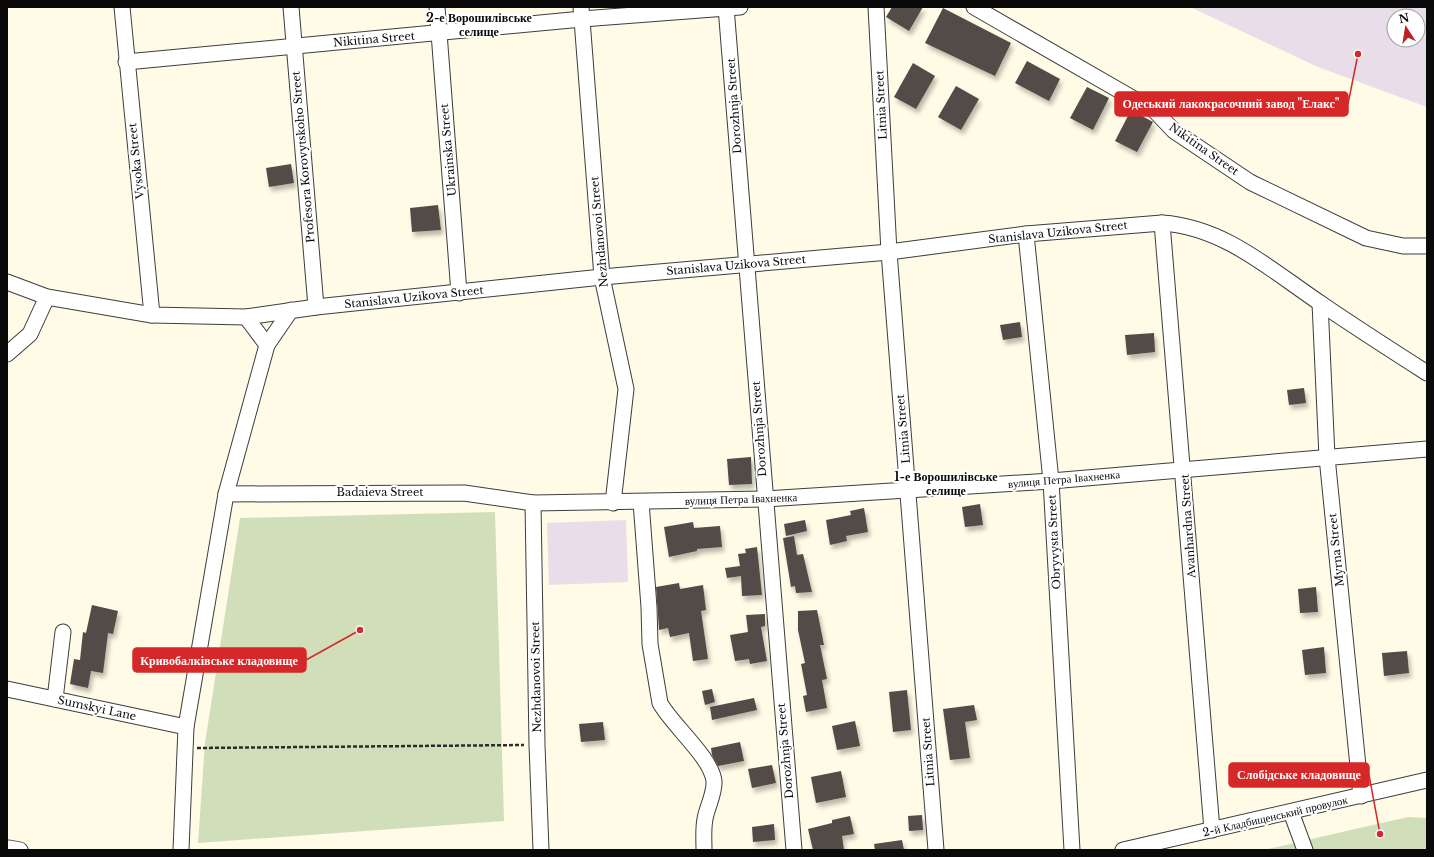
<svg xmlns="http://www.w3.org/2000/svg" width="1434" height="857" viewBox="0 0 1434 857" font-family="'Libre Baskerville',serif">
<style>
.industrial{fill:#e9dde9;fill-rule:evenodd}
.cemetery{fill:#d1deba}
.building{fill:#524b46;filter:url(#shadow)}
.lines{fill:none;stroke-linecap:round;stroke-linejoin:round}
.minor-casing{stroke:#3d3d3d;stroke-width:17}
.path{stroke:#2c2c2c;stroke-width:2.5;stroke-dasharray:4 2;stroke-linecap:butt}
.minor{stroke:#fff;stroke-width:15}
.labels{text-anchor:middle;stroke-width:4;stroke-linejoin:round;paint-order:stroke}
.street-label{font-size:11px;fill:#0a0a0a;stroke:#fff}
.neighbourhood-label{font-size:12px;font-weight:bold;fill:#0a0a0a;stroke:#fff}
.leader{fill:none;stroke:#d62828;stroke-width:1.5}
.callout-dot{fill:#d62828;stroke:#fff;stroke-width:1.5}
.callout{fill:#d62828;stroke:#d62828;stroke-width:1.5}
.callout-label{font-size:12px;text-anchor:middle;font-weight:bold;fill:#fff}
</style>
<defs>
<filter id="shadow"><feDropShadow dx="2.5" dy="4.5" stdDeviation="2" flood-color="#0004"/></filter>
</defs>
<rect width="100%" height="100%" fill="#fffbe6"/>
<g class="industrial">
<path d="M1190,7H1427V107L1318,67ZM1394,16H1418V40H1394Z"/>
<polygon points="626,520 628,582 549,585 547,523"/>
</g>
<g class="cemetery">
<polygon points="495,512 504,821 198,843 205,743 240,518"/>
<polygon points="1408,817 1427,818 1427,850 1263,850"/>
</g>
<g class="building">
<polygon points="892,7 923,7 909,31 886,17"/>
<polygon points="943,8 1011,43 995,76 925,43"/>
<polygon points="1027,61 1060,79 1049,101 1015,83"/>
<polygon points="913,63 935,76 916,109 894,97"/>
<polygon points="956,86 979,99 961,130 938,117"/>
<polygon points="1087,87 1109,98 1093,130 1070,118"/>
<polygon points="1131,110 1153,122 1137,152 1115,141"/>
<polygon points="291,164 294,183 269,187 266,168"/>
<polygon points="438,205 441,230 412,232 410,208"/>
<polygon points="1020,322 1022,337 1003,340 1000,325"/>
<polygon points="1154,333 1155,352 1127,355 1125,335"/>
<polygon points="1304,388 1306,403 1289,405 1287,390"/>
<polygon points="751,457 752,484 729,485 727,459"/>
<polygon points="980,504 983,525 965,527 962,507"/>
<polygon points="864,508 868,532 846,536 847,541 830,545 826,520 851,515 850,511"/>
<polygon points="805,520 807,531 786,536 784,524"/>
<polygon points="693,522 694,528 720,526 722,547 697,549 697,551 669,557 664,527"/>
<polygon points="794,536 797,555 803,554 812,592 796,593 795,586 791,587 783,538"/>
<polygon points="757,547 762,595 742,596 741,576 727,578 725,568 740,566 738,554 746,553 745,549"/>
<polygon points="679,583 680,589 703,585 706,610 701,611 708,659 693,661 689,633 670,637 668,628 659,630 656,587"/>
<polygon points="1316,587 1318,612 1300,613 1298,589"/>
<polygon points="92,605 118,611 113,634 108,633 103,673 91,671 88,688 70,684 74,659 80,660 83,632 86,633"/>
<polygon points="817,610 824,645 820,645 827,679 822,680 827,708 806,712 803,696 807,695 801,664 805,663 798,630 798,611"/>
<polygon points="765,614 765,626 761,627 767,661 750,664 749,659 735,661 730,635 748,632 746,615"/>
<polygon points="1324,647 1326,673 1305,675 1302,650"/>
<polygon points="1407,651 1409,673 1384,676 1382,653"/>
<polygon points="712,689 715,702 705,705 702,691"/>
<polygon points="907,690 911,730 893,732 889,692"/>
<polygon points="754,698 757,710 712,720 710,707"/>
<polygon points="974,705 977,720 965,722 970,758 950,760 943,709"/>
<polygon points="855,721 860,746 837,750 832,726"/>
<polygon points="603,722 605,740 581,742 579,724"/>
<polygon points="740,742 744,761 718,766 712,755 711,748"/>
<polygon points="772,765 776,783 752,788 748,769"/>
<polygon points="841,771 846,797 816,803 811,777"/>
<polygon points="922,815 923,830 909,831 908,816"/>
<polygon points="850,816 854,834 842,836 844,850 813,850 808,829 832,823 832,820"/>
<polygon points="774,824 775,840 753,842 752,827"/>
<polygon points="902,840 904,850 875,850 874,844"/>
</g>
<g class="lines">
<defs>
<g id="minor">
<polyline points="122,7 152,315"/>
<polyline points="291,7 316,307"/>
<polyline points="437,7 459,293"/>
<polyline points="581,7 602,277 626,389 613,503"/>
<polyline points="726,7 794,850"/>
<polyline points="876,7 889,252 936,850"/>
<polyline points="974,7 1155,111 1174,131 1250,182 1366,238 1403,246 1427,246"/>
<polyline points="126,62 582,19 740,7"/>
<polyline points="1162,223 1212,830"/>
<polyline points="1026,234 1051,481 1072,850"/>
<path d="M7,282L47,297L152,315L246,317L316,307L602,277L889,252L1026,234L1162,223C1224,227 1271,270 1320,303C1355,327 1391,350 1427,373"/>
<polyline points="1320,303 1327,457 1361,796"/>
<polyline points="267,345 291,310"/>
<polyline points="7,354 30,334 47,297"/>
<polyline points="226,494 464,493 533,503 765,499 1051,481 1427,449"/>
<path d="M641,502L649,607L650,644L660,703C672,725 711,757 714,781C715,793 707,807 705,819C703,829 704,840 704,850"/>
<polyline points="533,503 537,745 541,850"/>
<polyline points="7,689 186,727"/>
<polyline points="55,699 63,632"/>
<polyline points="1291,812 1305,850"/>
<polyline points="9,848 20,850"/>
<polyline points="181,850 186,727 226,494 267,345 246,317"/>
<polyline points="1123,850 1427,780"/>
</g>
</defs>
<use href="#minor" class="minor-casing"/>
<polyline class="path" points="197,748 524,745"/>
<use href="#minor" class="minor"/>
</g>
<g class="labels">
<g class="street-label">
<text transform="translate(374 39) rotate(-5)" y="4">Nikitina Street</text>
<text transform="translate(881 105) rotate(-93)" y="4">Litnia Street</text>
<text transform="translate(734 106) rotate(-94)" y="4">Dorozhnja Street</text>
<text transform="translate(1204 149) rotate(35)" y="4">Nikitina Street</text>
<text transform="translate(448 150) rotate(-95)" y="4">Ukrainska Street</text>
<text transform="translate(303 157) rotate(-95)" y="4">Profesora Korovytskoho Street</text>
<text transform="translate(136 161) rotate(-96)" y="4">Vysoka Street</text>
<text transform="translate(599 232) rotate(-95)" y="4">Nezhdanovoi Street</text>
<text transform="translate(1058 232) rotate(-6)" y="4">Stanislava Uzikova Street</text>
<text transform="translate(736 265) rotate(-5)" y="4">Stanislava Uzikova Street</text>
<text transform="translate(414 297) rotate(-6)" y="4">Stanislava Uzikova Street</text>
<text transform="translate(759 429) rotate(-94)" y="4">Dorozhnja Street</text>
<text transform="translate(903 429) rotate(-95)" y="4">Litnia Street</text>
<text transform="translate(1064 479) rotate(-5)" y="4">вулиця Петра Івахненка</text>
<text x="380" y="496">Badaieva Street</text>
<text transform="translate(741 499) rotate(-2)" y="4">вулиця Петра Івахненка</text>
<text transform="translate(1188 526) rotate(-94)" y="4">Avanhardna Street</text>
<text transform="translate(1054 542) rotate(-93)" y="4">Obryvysta Street</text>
<text transform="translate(1336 550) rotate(-96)" y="4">Myrna Street</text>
<text transform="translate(536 677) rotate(-91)" y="4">Nezhdanovoi Street</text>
<text transform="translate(97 708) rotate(12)" y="4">Sumskyi Lane</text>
<text transform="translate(785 751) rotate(-95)" y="4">Dorozhnja Street</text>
<text transform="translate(928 752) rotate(-94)" y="4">Litnia Street</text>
<text transform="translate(1275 816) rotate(-13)" y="4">2-й Кладбищенський провулок</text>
</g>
<g class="neighbourhood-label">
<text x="479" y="22">2-е Ворошилівське<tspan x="479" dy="14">селище</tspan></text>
<text x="946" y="481">1-е Ворошилівське<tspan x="946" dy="14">селище</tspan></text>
</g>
</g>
<path class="leader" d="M1358 54L1348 104M360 630L306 660M1380 834L1369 775"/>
<g class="callout-dot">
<circle cx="1358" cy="54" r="4"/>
<circle cx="360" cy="630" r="4"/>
<circle cx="1380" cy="834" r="4"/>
</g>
<g class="callout">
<rect x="1115" y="92" width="233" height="24" rx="4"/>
<rect x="133" y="648" width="173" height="24" rx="4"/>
<rect x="1229" y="763" width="140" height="24" rx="4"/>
</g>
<g class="callout-label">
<text x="1231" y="108">Одеський лакокрасочний завод "Елакс"</text>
<text x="219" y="665">Кривобалківське кладовище</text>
<text x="1299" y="779">Слобідське кладовище</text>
</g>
<rect width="1434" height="857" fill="none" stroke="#0a0a0a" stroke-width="16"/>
<g transform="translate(1406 28) rotate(348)"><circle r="19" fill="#ffffff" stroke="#9d9d9d"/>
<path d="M0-3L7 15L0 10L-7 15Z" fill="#b82424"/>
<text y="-6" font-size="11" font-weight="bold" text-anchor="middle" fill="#0a0a0a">N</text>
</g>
</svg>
